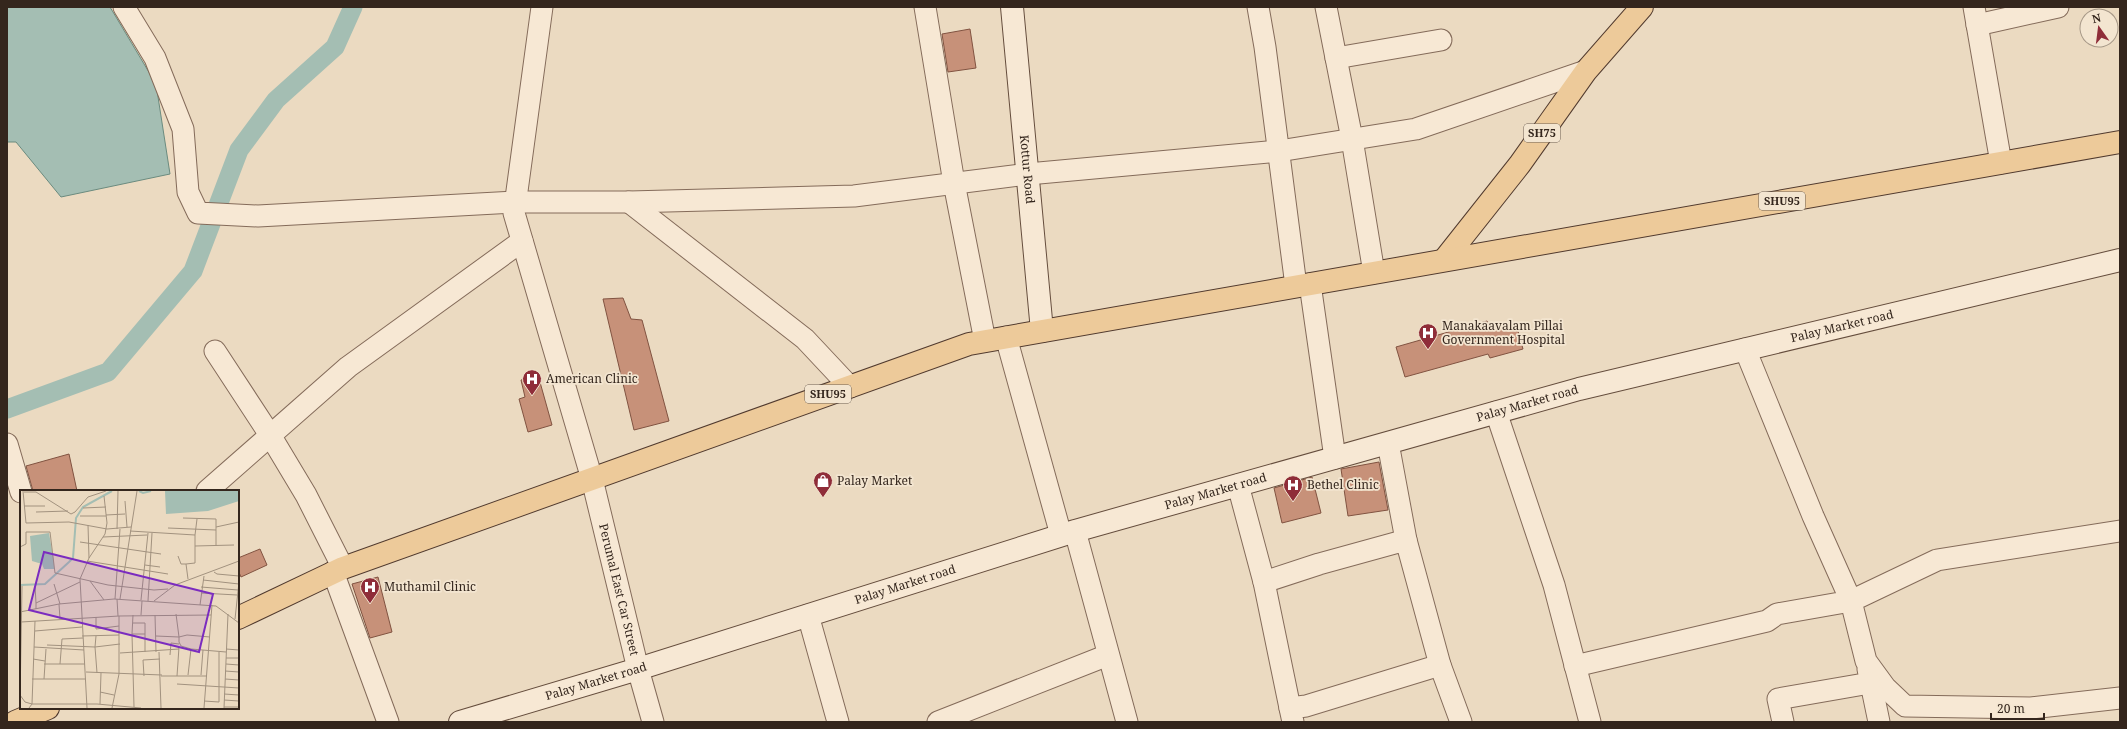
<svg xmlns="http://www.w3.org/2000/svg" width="2127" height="729" viewBox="0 0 2127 729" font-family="'Noto Serif',serif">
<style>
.water{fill:#a4beb3;stroke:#6b8b7f}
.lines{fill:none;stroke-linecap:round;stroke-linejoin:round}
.canal{stroke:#a4beb3;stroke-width:19}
.building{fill:#c79179;stroke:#815341}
.street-casing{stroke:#846b5a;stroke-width:23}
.secondary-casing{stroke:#654d3d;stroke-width:24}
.primary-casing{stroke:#513a2e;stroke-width:24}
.street{stroke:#f7e8d4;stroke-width:21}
.secondary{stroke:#f7e8d4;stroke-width:22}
.primary{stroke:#edca9a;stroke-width:22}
.labels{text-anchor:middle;stroke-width:3.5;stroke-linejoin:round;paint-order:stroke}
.shield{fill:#f3e5d0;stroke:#6d5f53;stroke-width:1}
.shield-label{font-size:11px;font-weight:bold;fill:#34261d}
.street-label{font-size:12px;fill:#34261d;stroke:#f3e5d0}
.poi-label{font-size:12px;fill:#34261d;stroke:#f3e5d0;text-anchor:start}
.inset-river{fill:none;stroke:#a4beb3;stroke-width:2}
.inset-road{fill:none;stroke:#a2927f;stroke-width:1}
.view{fill:#7b2cbf;fill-opacity:0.15;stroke:#7b2cbf;stroke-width:2}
.inset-edge{fill:none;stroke:#34261d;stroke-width:2}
</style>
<rect width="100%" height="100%" fill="#ebdac1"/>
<polygon class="water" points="7,7 110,7 156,84 170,174 61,197 16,142 7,142"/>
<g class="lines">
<polyline class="canal" points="7,409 108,372 193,271 239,150 276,100 335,47 353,7"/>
</g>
<g class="building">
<polygon points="970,29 976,68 948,72 942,34"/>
<polygon points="623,298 631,319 642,320 669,421 634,430 603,299"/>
<polygon points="1487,321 1490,331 1516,324 1523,349 1490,358 1488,354 1405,377 1396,347"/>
<polygon points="538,375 552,425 528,432 519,399 525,397 521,380"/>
<polygon points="69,454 77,491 33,491 26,466"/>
<polygon points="1379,462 1388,510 1348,516 1341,469"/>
<polygon points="1312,477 1321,513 1282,523 1274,488"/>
<polygon points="260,549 267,565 241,577 238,570 238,558"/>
<polygon points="378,577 392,632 370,638 352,584"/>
</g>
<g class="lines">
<defs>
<g id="street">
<polyline points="124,7 155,58 183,129 188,192 198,213 258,216 515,202 629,202 854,196 1028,174 1279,151 1416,129 1586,71"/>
<path id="s1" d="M542,7L514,213L592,479L638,669L653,722"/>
<polyline points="925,7 954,183 985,341"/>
<polyline points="1258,7 1265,47 1296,286"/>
<polyline points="1326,7 1352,139 1374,273"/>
<polyline points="1974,7 2001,163"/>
<polyline points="1977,25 2058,7"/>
<polyline points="1336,58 1441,40"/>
<polyline points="629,202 805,339 850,387"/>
<polyline points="1310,284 1335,458"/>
<polyline points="1006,337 1061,535"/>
<polyline points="215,351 270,435 306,495 343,568"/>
<polyline points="1496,412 1554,585 1590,722"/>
<polyline points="1388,443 1406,540"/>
<polyline points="7,444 21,492"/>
<polyline points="1238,485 1264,582 1290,708"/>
<polyline points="207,491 348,367 522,241"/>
<polyline points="1075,531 1127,722"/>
<polyline points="2120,531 1937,560 1851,601 1866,661 1885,687 1905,706 2031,708 2120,698"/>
<polyline points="333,572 388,722"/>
<polyline points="1264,582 1319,564 1406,540 1440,665 1306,706 1290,708 1293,722"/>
<polyline points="808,615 838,722"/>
<polyline points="1440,665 1461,722"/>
<polyline points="1575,666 1767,621 1777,614 1851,601 1813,516 1745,349"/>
<polyline points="1868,669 1879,722"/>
<polyline points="938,722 1108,655"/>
<polyline points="1783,722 1778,699 1870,683"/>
</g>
<g id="secondary">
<path id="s2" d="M1012,7L1042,331"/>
<path id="s3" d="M460,722L638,669L1075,531L1579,389L2120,260"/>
</g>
<g id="primary">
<polyline points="1444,260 1520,164 1586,71 1642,7"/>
<polyline points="238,618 343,568 969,344 2120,142"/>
<polyline points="15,722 48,708"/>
</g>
</defs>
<use href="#street" class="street-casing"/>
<use href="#secondary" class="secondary-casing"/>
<use href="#primary" class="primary-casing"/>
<use href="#street" class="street"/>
<use href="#secondary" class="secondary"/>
<use href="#primary" class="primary"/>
</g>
<defs>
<symbol id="hospital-pin" viewBox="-11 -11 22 30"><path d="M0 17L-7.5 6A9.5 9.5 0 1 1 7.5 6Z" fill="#8f2d39" stroke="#f3e5d0"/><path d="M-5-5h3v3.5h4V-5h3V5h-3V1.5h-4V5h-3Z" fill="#fff"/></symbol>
<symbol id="shop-pin" viewBox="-11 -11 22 30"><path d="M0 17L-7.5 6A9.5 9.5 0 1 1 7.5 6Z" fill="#8f2d39" stroke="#f3e5d0"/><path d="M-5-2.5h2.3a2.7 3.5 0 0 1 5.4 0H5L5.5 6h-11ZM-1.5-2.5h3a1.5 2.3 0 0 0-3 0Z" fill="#fff"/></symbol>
</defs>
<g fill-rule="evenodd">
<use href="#hospital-pin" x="1417" y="322" width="22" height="30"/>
<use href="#hospital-pin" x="521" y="368" width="22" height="30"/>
<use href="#shop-pin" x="812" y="470" width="22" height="30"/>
<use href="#hospital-pin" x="1282" y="474" width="22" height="30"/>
<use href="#hospital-pin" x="359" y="576" width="22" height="30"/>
</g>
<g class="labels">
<g class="shield">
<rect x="1524" y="124" width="36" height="18" rx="3"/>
<rect x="1759" y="192" width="46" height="18" rx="3"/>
<rect x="805" y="385" width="46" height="18" rx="3"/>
</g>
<g class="shield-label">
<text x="1542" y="137">SH75</text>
<text x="1782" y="205">SHU95</text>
<text x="828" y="398">SHU95</text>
</g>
<g class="street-label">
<text dy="4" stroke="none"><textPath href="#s2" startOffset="163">Kottur Road</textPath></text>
<text dy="4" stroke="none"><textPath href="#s3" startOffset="1438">Palay Market road</textPath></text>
<text dy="4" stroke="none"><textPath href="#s3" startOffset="1114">Palay Market road</textPath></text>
<text dy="4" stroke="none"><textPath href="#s3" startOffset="790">Palay Market road</textPath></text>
<text dy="4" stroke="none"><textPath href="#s3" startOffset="466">Palay Market road</textPath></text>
<text dy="4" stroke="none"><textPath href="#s1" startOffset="599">Perumal East Car Street</textPath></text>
<text dy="4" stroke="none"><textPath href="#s3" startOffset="142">Palay Market road</textPath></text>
</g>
<g class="poi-label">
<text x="1442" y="330">Manakaavalam Pillai<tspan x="1442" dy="14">Government Hospital</tspan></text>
<text x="546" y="383">American Clinic</text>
<text x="837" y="485">Palay Market</text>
<text x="1307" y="489">Bethel Clinic</text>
<text x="384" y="591">Muthamil Clinic</text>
</g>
</g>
<g transform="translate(20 490)">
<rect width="219" height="219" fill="#ebdac1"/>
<path d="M145,1H219V11L188,21L146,24ZM29,43L34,72V79H24L22,74L12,71L10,46Z" fill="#a4beb3"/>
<path class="inset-river" d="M119,1L123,3L131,1M0,95L25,94L49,72L53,68L56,28L63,17L92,1"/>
<path class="inset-road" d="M3,1L6,33L49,32L87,39L111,37M4,2H16L51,24L55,22L68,7L86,1M105,11L107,37M4,16H25M63,18L86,17M16,22L48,21M86,25L105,24M60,26H86M163,28L196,29V56M68,35L69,68M196,37L219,32M148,38L196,40M97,39L98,1M110,41L175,45L177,29M83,47L127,45M60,52L141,64M175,56L214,55M0,57L6,54V42H30L35,83L88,95L134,100L148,99M158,66L161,74H166M67,71L148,84M125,75L140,77M194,82L197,84L219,86M168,89L166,74L175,73V45M183,90L219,94M70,91L84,110M34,94L40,114M15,96L16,113M181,97L218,100M181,103L217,105M95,109L100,39M97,109L98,126M100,109L117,1M121,110L128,43M128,111L132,43M134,111L155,95L219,71M39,114L40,129M180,115L184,86M16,119V113L60,92M0,122L39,114L94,109L196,116L219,133M121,125L122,111M135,125L136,162M76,127V139L99,136M215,129L219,92M1,132L99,126L191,125M113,133H125V144H112L114,217M15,141L62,137M112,144L113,125M125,144V162M62,146L99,145M76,146L75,157L100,154M136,146L159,147L156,124M190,147L167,145L159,147V152L161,156L171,159L206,162M27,155L75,157L77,183M14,157L64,160M206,159L219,160M139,162L141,218M100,163L159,159M150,165L151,153L159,154M206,168H219M13,169L25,171M24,174H65M40,174L42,149L63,148M206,174L219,175M205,181L219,182M66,182L142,185M168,185L171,159M181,185L183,160M124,186L123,170L140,169M141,186H187M157,186L159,157M12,189H66M24,189L26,159M205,189L219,190M157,194L219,198M80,202L94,205M204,204L219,205M0,205L5,212L12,214H77L121,218M0,210L2,96M204,210L219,211M184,211L199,212V162M80,214L81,183M204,217H219M9,218L12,214L15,131M67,218L60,89L69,68L85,44L87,33L84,6M92,218L99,184V126M184,218L192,115M204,218L208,124"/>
<path class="view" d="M24,62L193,104L179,162L9,120Z"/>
<rect width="219" height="219" class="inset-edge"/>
</g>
<rect width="2127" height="729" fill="none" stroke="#34261d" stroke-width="16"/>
<g transform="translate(2099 28) rotate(346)"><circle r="19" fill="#f3e5d0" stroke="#a79988"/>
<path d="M0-3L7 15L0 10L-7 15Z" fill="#8f2d39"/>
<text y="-6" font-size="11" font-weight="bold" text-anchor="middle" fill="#34261d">N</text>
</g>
<path d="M1991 713v6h53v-6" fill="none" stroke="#34261d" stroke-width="2"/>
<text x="1997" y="713" font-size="12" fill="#34261d" stroke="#f3e5d0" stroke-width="3" paint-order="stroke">20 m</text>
</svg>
